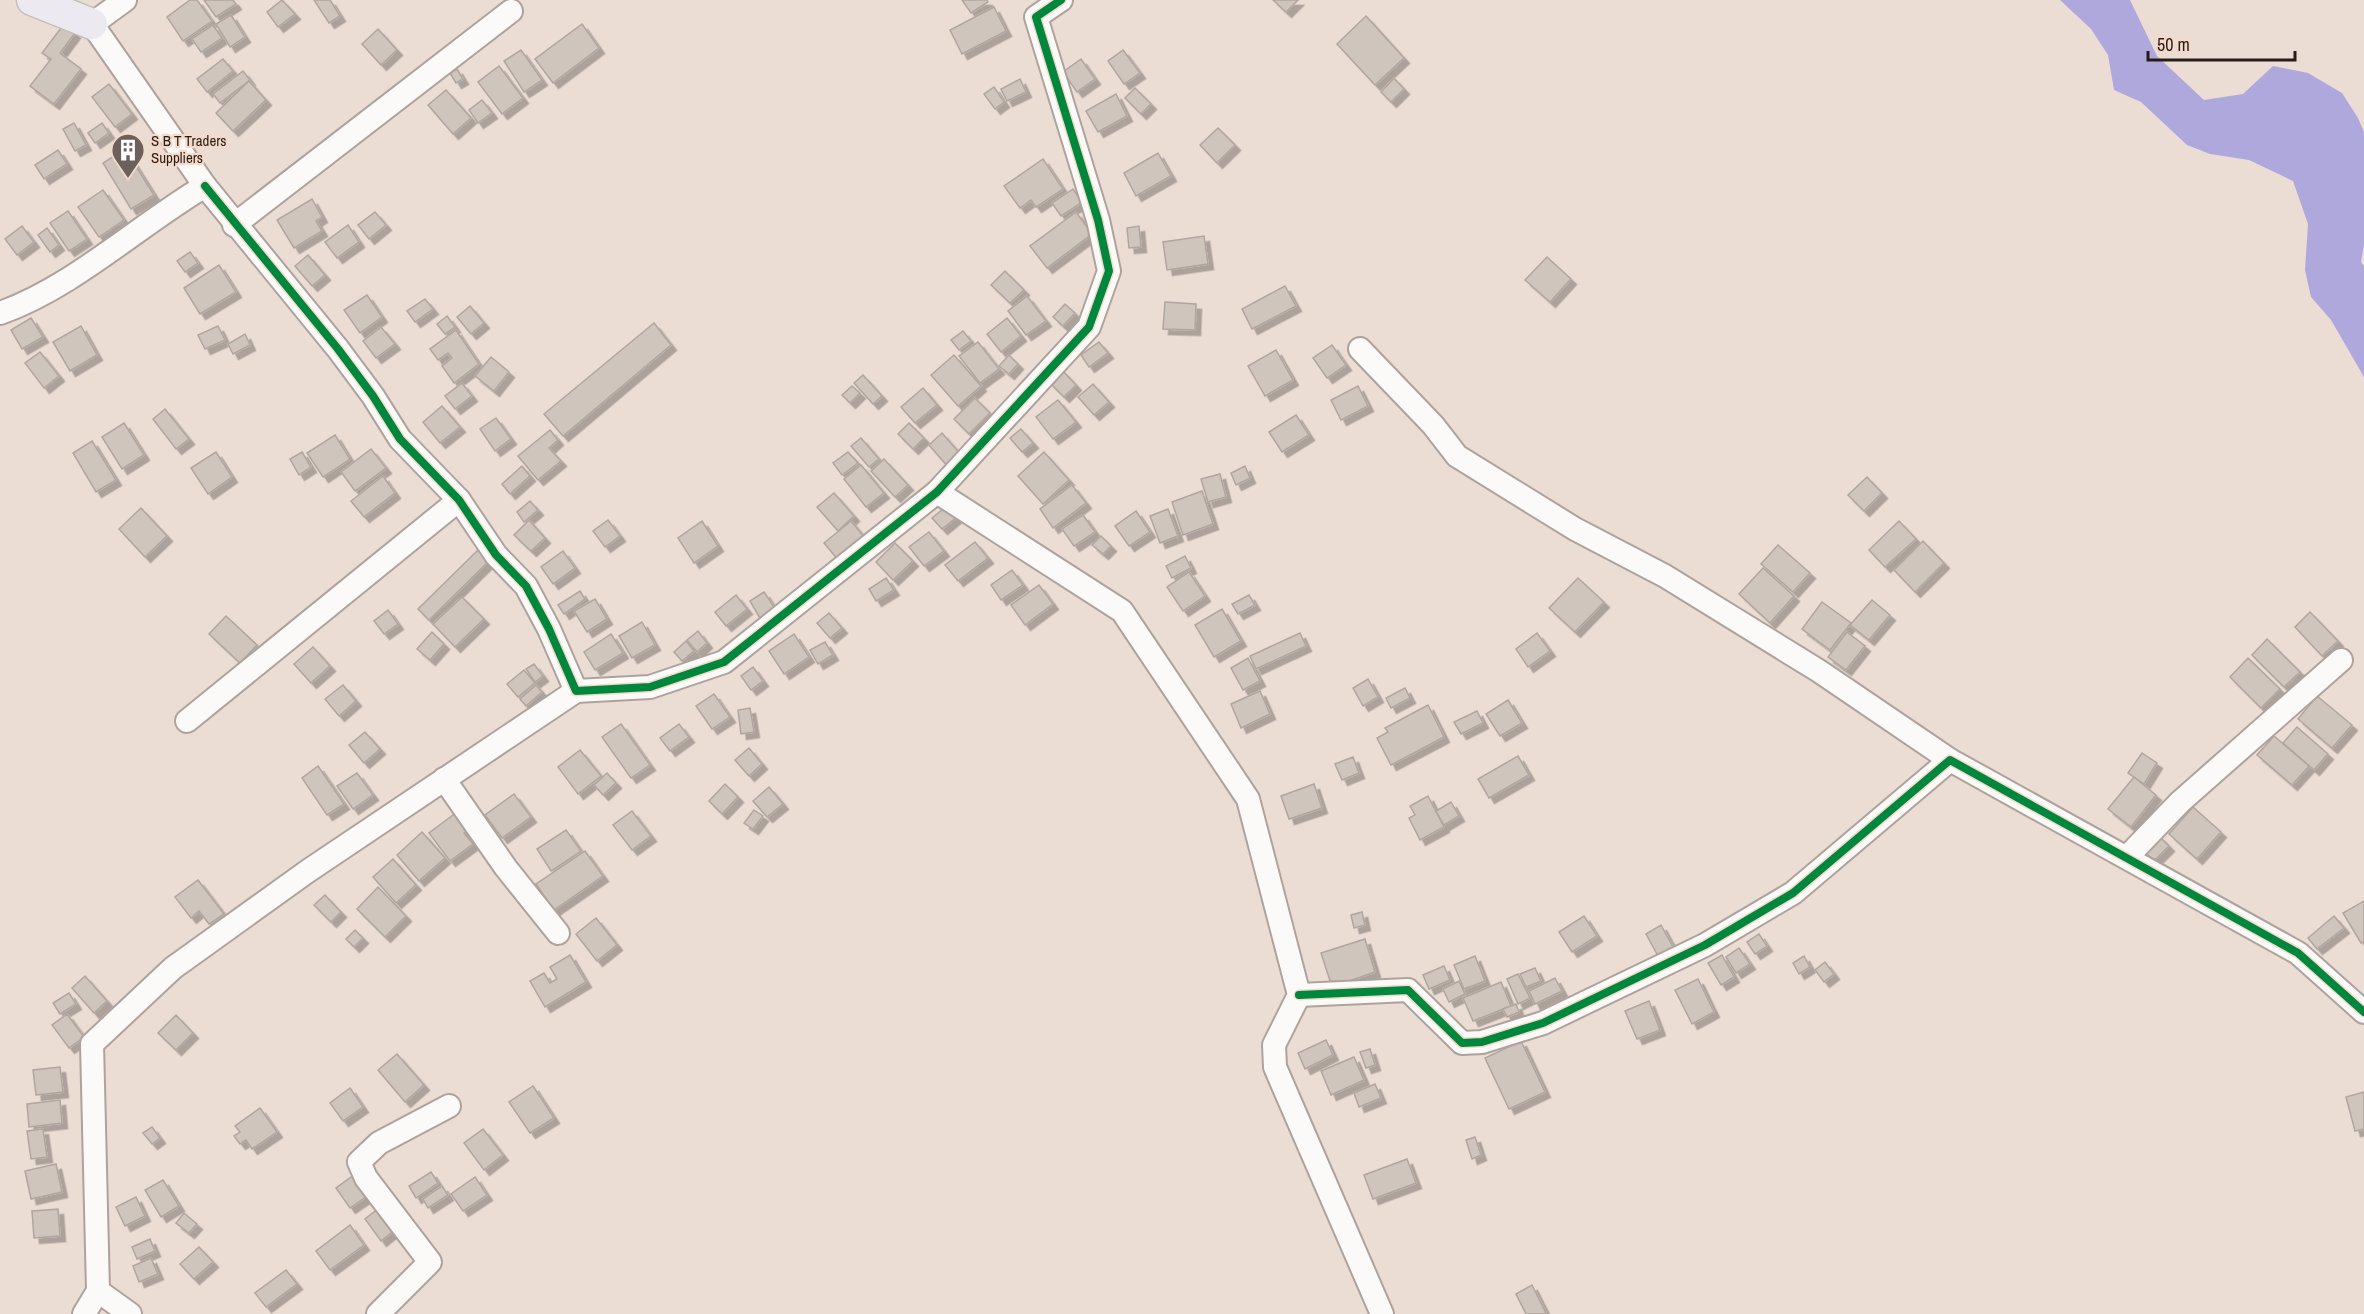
<svg xmlns="http://www.w3.org/2000/svg" width="2364" height="1314" viewBox="0 0 2364 1314" font-family="'Archivo Narrow',sans-serif">
<style>
.water{fill:#afa8dc}
.building{fill:#d0c5bd;stroke:#b1a59f;stroke-width:1.5;filter:url(#shadow)}
.lines{fill:none;stroke-linecap:round;stroke-linejoin:round}
.minor-casing{stroke:#aea39c;stroke-width:26}
.major-casing{stroke:#c4bdb9;stroke-width:33}
.minor{stroke:#fcfaf9;stroke-width:22}
.major{stroke:#eceaf0;stroke-width:30}
.cycleway-casing{stroke:#f5daca;stroke-width:11}
.cycleway{stroke:#00873e;stroke-width:8}
.labels{text-anchor:middle;stroke-width:4.5;stroke-linejoin:round;paint-order:stroke}
.poi-label{font-size:15px;fill:#271d18;stroke:#f5daca;text-anchor:start}
</style>
<defs>
<filter id="shadow"><feDropShadow dx="5.5" dy="5.5" stdDeviation="0" flood-color="#0004"/></filter>
</defs>
<rect width="100%" height="100%" fill="#ebddd4"/>
<polygon class="water" points="2060,0 2130,0 2157,56 2204,100 2243,94 2273,66 2308,73 2342,93 2358,118 2364,132 2364,244 2361,262 2364,266 2364,377 2331,320 2311,297 2305,270 2308,224 2293,181 2249,160 2210,154 2187,145 2141,102 2114,90 2108,55 2091,29"/>
<g class="building">
<polygon points="190,0 197,0 212,21 183,41 167,17"/>
<polygon points="204,0 233,0 236,4 216,17"/>
<polygon points="282,0 295,14 278,27 267,12"/>
<polygon points="314,0 330,0 340,16 329,23"/>
<polygon points="962,0 987,0 988,2 971,13"/>
<polygon points="1273,0 1298,0 1286,12"/>
<polygon points="994,7 1006,31 962,54 950,30"/>
<polygon points="231,15 245,37 230,47 216,24"/>
<polygon points="1366,16 1404,58 1375,85 1337,44"/>
<polygon points="64,24 75,33 60,53 81,69 54,104 30,86 51,59 42,53"/>
<polygon points="582,24 599,48 553,83 535,59"/>
<polygon points="213,25 222,38 201,52 192,39"/>
<polygon points="378,29 397,50 381,65 362,44"/>
<polygon points="521,50 542,80 524,92 504,61"/>
<polygon points="1123,50 1140,73 1124,84 1108,61"/>
<polygon points="223,59 233,71 207,92 197,79"/>
<polygon points="1081,59 1095,79 1077,92 1063,72"/>
<polygon points="499,66 523,98 502,114 478,82"/>
<polygon points="457,69 463,79 456,83 450,73"/>
<polygon points="243,71 250,80 220,103 213,94"/>
<polygon points="1394,78 1404,89 1391,102 1381,92"/>
<polygon points="1020,79 1026,92 1007,101 1001,89"/>
<polygon points="249,81 266,100 233,131 216,113"/>
<polygon points="109,84 132,114 115,127 92,97"/>
<polygon points="994,87 1004,102 995,109 984,94"/>
<polygon points="1135,88 1151,104 1141,114 1125,98"/>
<polygon points="446,90 471,118 453,134 428,105"/>
<polygon points="1116,94 1127,116 1098,132 1086,111"/>
<polygon points="482,100 492,113 478,123 469,110"/>
<polygon points="74,123 86,145 75,151 63,129"/>
<polygon points="102,123 109,133 95,143 88,133"/>
<polygon points="1218,128 1235,145 1217,163 1200,145"/>
<polygon points="125,149 154,195 131,209 103,163"/>
<polygon points="58,150 67,164 44,179 35,165"/>
<polygon points="1158,153 1171,176 1136,196 1124,173"/>
<polygon points="1043,159 1063,189 1036,207 1031,200 1020,208 1004,186"/>
<polygon points="1073,189 1082,202 1061,216 1052,203"/>
<polygon points="103,190 124,220 99,237 78,207"/>
<polygon points="312,199 322,217 316,221 322,231 294,248 277,220"/>
<polygon points="68,211 87,239 69,251 50,223"/>
<polygon points="375,212 386,225 369,239 358,225"/>
<polygon points="1076,212 1092,234 1047,268 1030,246"/>
<polygon points="348,225 359,242 337,258 325,242"/>
<polygon points="22,226 34,242 17,255 5,239"/>
<polygon points="1139,226 1141,247 1129,248 1127,228"/>
<polygon points="47,228 59,245 50,252 38,235"/>
<polygon points="1204,236 1208,264 1167,270 1163,242"/>
<polygon points="190,252 198,263 185,272 177,261"/>
<polygon points="308,255 325,275 312,286 295,266"/>
<polygon points="1547,257 1571,279 1550,302 1525,280"/>
<polygon points="219,265 236,292 200,314 184,288"/>
<polygon points="1005,271 1024,290 1010,303 991,285"/>
<polygon points="1285,286 1296,306 1252,329 1242,309"/>
<polygon points="367,295 382,317 360,333 344,310"/>
<polygon points="1027,296 1046,321 1026,335 1008,311"/>
<polygon points="425,299 433,309 415,322 407,311"/>
<polygon points="1165,302 1196,304 1195,330 1163,329"/>
<polygon points="1065,304 1075,313 1063,326 1053,317"/>
<polygon points="470,306 484,323 471,334 457,317"/>
<polygon points="447,316 455,327 445,334 437,324"/>
<polygon points="31,318 43,337 22,349 11,330"/>
<polygon points="1007,318 1021,336 1001,352 987,334"/>
<polygon points="654,323 671,345 563,436 544,414"/>
<polygon points="81,326 97,355 70,371 53,342"/>
<polygon points="218,326 225,340 205,349 198,335"/>
<polygon points="381,327 395,344 376,358 363,341"/>
<polygon points="456,330 479,364 454,383 442,366 452,358 448,353 438,360 430,349"/>
<polygon points="963,331 971,341 959,350 951,340"/>
<polygon points="245,334 250,345 233,354 228,344"/>
<polygon points="978,342 999,369 980,383 959,356"/>
<polygon points="1099,342 1108,353 1089,367 1081,355"/>
<polygon points="1332,345 1346,365 1327,378 1313,358"/>
<polygon points="1276,350 1293,380 1265,396 1248,366"/>
<polygon points="40,352 59,376 44,388 25,363"/>
<polygon points="954,355 981,386 958,406 931,375"/>
<polygon points="1009,355 1018,364 1009,374 999,366"/>
<polygon points="491,357 509,372 494,391 475,376"/>
<polygon points="1063,371 1076,385 1064,397 1050,383"/>
<polygon points="863,375 882,396 873,404 854,383"/>
<polygon points="462,383 472,396 455,409 445,396"/>
<polygon points="1093,384 1109,402 1094,415 1078,397"/>
<polygon points="852,386 860,393 850,403 842,395"/>
<polygon points="1358,386 1368,406 1341,420 1331,400"/>
<polygon points="923,388 937,405 915,423 901,407"/>
<polygon points="975,398 990,413 969,434 954,419"/>
<polygon points="1058,400 1076,422 1053,439 1036,417"/>
<polygon points="442,406 460,427 440,443 423,422"/>
<polygon points="165,409 189,439 176,449 153,419"/>
<polygon points="1296,415 1309,435 1282,452 1269,432"/>
<polygon points="496,418 511,439 495,451 480,429"/>
<polygon points="124,423 144,455 122,469 102,437"/>
<polygon points="909,423 924,438 913,449 898,434"/>
<polygon points="1021,429 1033,443 1022,452 1010,438"/>
<polygon points="550,430 558,440 549,448 561,461 538,480 518,456"/>
<polygon points="942,433 962,456 949,468 929,445"/>
<polygon points="335,435 350,459 323,477 307,453"/>
<polygon points="861,438 879,459 869,467 851,446"/>
<polygon points="92,441 116,480 96,492 73,453"/>
<polygon points="371,449 386,468 355,491 341,472"/>
<polygon points="216,452 232,477 208,494 191,468"/>
<polygon points="302,452 311,467 299,475 290,459"/>
<polygon points="848,452 858,463 842,475 833,463"/>
<polygon points="1044,452 1069,480 1043,504 1018,476"/>
<polygon points="884,459 908,485 895,497 871,471"/>
<polygon points="861,465 884,493 866,507 844,479"/>
<polygon points="522,466 530,476 510,494 502,484"/>
<polygon points="1245,466 1250,478 1236,485 1231,473"/>
<polygon points="1220,474 1226,497 1208,502 1201,479"/>
<polygon points="383,476 395,493 364,517 351,501"/>
<polygon points="1867,477 1882,493 1864,511 1848,495"/>
<polygon points="1072,485 1086,503 1053,528 1040,509"/>
<polygon points="1202,491 1213,524 1183,535 1172,502"/>
<polygon points="834,493 854,516 838,531 817,507"/>
<polygon points="530,501 538,510 524,522 517,512"/>
<polygon points="948,505 958,516 942,529 932,518"/>
<polygon points="141,508 167,536 145,557 119,529"/>
<polygon points="1168,509 1178,536 1160,543 1150,516"/>
<polygon points="1136,511 1150,532 1129,546 1115,526"/>
<polygon points="1083,515 1095,532 1074,546 1062,529"/>
<polygon points="529,520 545,538 531,551 514,535"/>
<polygon points="608,520 620,536 605,547 593,531"/>
<polygon points="702,521 718,546 694,563 678,538"/>
<polygon points="851,521 865,538 839,561 824,543"/>
<polygon points="1899,521 1916,539 1885,567 1869,550"/>
<polygon points="929,532 944,551 924,566 909,547"/>
<polygon points="1101,536 1111,546 1103,554 1092,545"/>
<polygon points="1923,541 1944,563 1915,592 1894,570"/>
<polygon points="975,542 988,558 958,581 945,565"/>
<polygon points="895,543 913,561 893,580 876,562"/>
<polygon points="1778,545 1810,573 1793,592 1761,564"/>
<polygon points="478,550 489,561 429,620 418,609"/>
<polygon points="563,551 575,568 553,584 541,567"/>
<polygon points="1185,556 1191,568 1172,578 1166,566"/>
<polygon points="1763,568 1794,596 1770,623 1739,594"/>
<polygon points="1012,570 1023,585 1001,600 991,585"/>
<polygon points="1189,572 1205,596 1183,611 1167,587"/>
<polygon points="886,578 894,590 876,601 869,589"/>
<polygon points="1578,578 1604,602 1575,632 1549,608"/>
<polygon points="1039,585 1053,604 1025,625 1011,605"/>
<polygon points="580,591 585,599 564,614 558,605"/>
<polygon points="764,592 776,610 761,620 750,601"/>
<polygon points="736,595 747,609 726,626 715,612"/>
<polygon points="1249,595 1255,605 1238,614 1232,604"/>
<polygon points="462,597 484,619 455,647 433,624"/>
<polygon points="595,599 607,619 587,632 574,611"/>
<polygon points="1872,600 1890,615 1869,640 1850,625"/>
<polygon points="1822,602 1851,623 1830,650 1802,629"/>
<polygon points="1222,609 1241,641 1214,657 1195,625"/>
<polygon points="388,610 398,624 384,634 374,621"/>
<polygon points="2310,612 2338,641 2322,656 2295,627"/>
<polygon points="829,613 842,628 830,638 817,623"/>
<polygon points="226,616 257,645 240,663 209,634"/>
<polygon points="642,622 655,645 632,658 619,636"/>
<polygon points="698,631 707,643 697,652 687,640"/>
<polygon points="432,632 444,644 430,660 417,649"/>
<polygon points="1847,632 1865,646 1846,670 1828,657"/>
<polygon points="1300,633 1306,646 1256,669 1250,656"/>
<polygon points="1537,633 1550,651 1528,667 1516,649"/>
<polygon points="611,634 623,653 595,670 584,652"/>
<polygon points="794,634 809,657 784,674 769,651"/>
<polygon points="2267,639 2300,672 2284,687 2252,655"/>
<polygon points="686,641 694,651 682,661 674,652"/>
<polygon points="825,642 833,655 818,664 810,650"/>
<polygon points="313,647 330,666 311,683 294,664"/>
<polygon points="1248,658 1260,681 1243,690 1231,668"/>
<polygon points="2248,658 2280,689 2261,708 2230,677"/>
<polygon points="534,664 543,676 535,682 526,669"/>
<polygon points="753,667 763,681 751,690 741,676"/>
<polygon points="524,670 535,683 518,697 507,684"/>
<polygon points="1368,679 1378,697 1363,706 1353,688"/>
<polygon points="343,685 356,701 339,716 325,699"/>
<polygon points="536,685 542,692 526,706 520,699"/>
<polygon points="1405,688 1410,698 1391,708 1386,698"/>
<polygon points="1260,691 1270,714 1241,728 1231,704"/>
<polygon points="714,694 730,717 712,729 696,706"/>
<polygon points="2317,696 2352,725 2332,748 2298,719"/>
<polygon points="1508,700 1522,723 1500,736 1486,714"/>
<polygon points="1428,705 1444,737 1391,765 1377,738 1388,732 1385,728"/>
<polygon points="750,708 754,732 741,734 738,710"/>
<polygon points="1477,711 1483,723 1461,734 1454,722"/>
<polygon points="621,724 650,765 631,778 602,737"/>
<polygon points="679,724 689,737 670,751 660,738"/>
<polygon points="2297,727 2328,754 2314,770 2283,743"/>
<polygon points="365,732 380,749 364,763 349,745"/>
<polygon points="2274,736 2309,766 2292,785 2257,755"/>
<polygon points="749,748 762,764 749,776 735,760"/>
<polygon points="580,750 601,776 578,794 558,767"/>
<polygon points="2142,753 2157,763 2144,784 2128,773"/>
<polygon points="1518,756 1529,775 1489,798 1478,779"/>
<polygon points="1353,757 1359,773 1342,780 1335,764"/>
<polygon points="318,766 344,804 327,815 302,778"/>
<polygon points="357,773 373,795 353,809 337,786"/>
<polygon points="607,773 616,783 603,795 594,785"/>
<polygon points="2134,777 2156,795 2131,827 2108,809"/>
<polygon points="725,784 738,797 722,814 709,801"/>
<polygon points="1314,784 1322,808 1289,819 1281,796"/>
<polygon points="769,787 783,804 767,817 753,801"/>
<polygon points="514,794 531,817 502,838 485,815"/>
<polygon points="1428,796 1444,827 1420,840 1409,818 1415,815 1410,806"/>
<polygon points="1451,802 1459,816 1444,825 1436,811"/>
<polygon points="2193,807 2221,832 2197,859 2169,834"/>
<polygon points="754,810 763,816 753,829 744,823"/>
<polygon points="632,811 651,836 632,850 613,825"/>
<polygon points="457,812 470,828 464,833 473,844 450,861 429,833"/>
<polygon points="566,830 581,851 551,871 537,849"/>
<polygon points="422,832 445,858 419,881 397,855"/>
<polygon points="2159,836 2169,846 2154,861 2144,851"/>
<polygon points="585,851 603,876 554,910 536,884"/>
<polygon points="393,859 416,885 396,903 373,877"/>
<polygon points="198,880 224,914 209,924 199,911 191,918 175,897"/>
<polygon points="378,887 406,916 385,937 357,909"/>
<polygon points="325,895 341,912 331,922 314,905"/>
<polygon points="2364,901 2364,942 2361,943 2343,913"/>
<polygon points="1362,912 1365,925 1354,928 1351,915"/>
<polygon points="1584,916 1597,936 1572,952 1559,932"/>
<polygon points="2334,916 2344,928 2317,949 2308,938"/>
<polygon points="596,918 617,945 597,961 576,934"/>
<polygon points="1661,925 1673,947 1658,956 1646,934"/>
<polygon points="355,930 363,938 354,947 346,939"/>
<polygon points="1759,934 1767,946 1755,954 1747,942"/>
<polygon points="1365,939 1375,972 1332,987 1321,953"/>
<polygon points="1739,948 1750,964 1736,973 1726,957"/>
<polygon points="570,955 586,982 545,1007 530,981 544,973 550,983 557,979 550,967"/>
<polygon points="1722,955 1734,977 1721,985 1708,963"/>
<polygon points="1475,956 1485,981 1464,989 1454,965"/>
<polygon points="1804,956 1810,967 1799,974 1793,963"/>
<polygon points="1825,962 1834,974 1824,982 1815,970"/>
<polygon points="1444,966 1450,980 1429,989 1423,975"/>
<polygon points="1535,968 1541,981 1526,987 1520,974"/>
<polygon points="1518,974 1530,998 1518,1004 1507,979"/>
<polygon points="85,976 107,1001 94,1013 72,988"/>
<polygon points="1555,978 1562,991 1535,1004 1529,991"/>
<polygon points="1698,979 1714,1012 1692,1024 1675,990"/>
<polygon points="1459,981 1465,994 1449,1002 1443,989"/>
<polygon points="1501,982 1511,1006 1473,1021 1463,998"/>
<polygon points="69,993 76,1004 60,1014 53,1003"/>
<polygon points="1649,1001 1660,1030 1637,1039 1625,1011"/>
<polygon points="1516,1004 1519,1012 1507,1017 1503,1009"/>
<polygon points="67,1014 84,1037 69,1048 52,1025"/>
<polygon points="176,1015 193,1033 176,1050 158,1033"/>
<polygon points="1326,1040 1333,1055 1305,1069 1298,1053"/>
<polygon points="1521,1041 1545,1092 1509,1109 1485,1058"/>
<polygon points="1370,1049 1375,1065 1366,1068 1360,1052"/>
<polygon points="397,1054 424,1085 405,1102 378,1070"/>
<polygon points="1354,1057 1364,1080 1331,1095 1321,1071"/>
<polygon points="60,1067 63,1092 36,1095 33,1070"/>
<polygon points="1375,1084 1381,1098 1359,1107 1354,1093"/>
<polygon points="533,1086 554,1118 530,1133 509,1102"/>
<polygon points="350,1088 363,1107 343,1121 330,1103"/>
<polygon points="2364,1092 2364,1129 2355,1131 2346,1097"/>
<polygon points="60,1100 62,1123 29,1127 27,1104"/>
<polygon points="260,1108 277,1132 252,1149 246,1140 240,1144 234,1136 240,1132 235,1126"/>
<polygon points="152,1127 160,1138 152,1144 143,1133"/>
<polygon points="43,1129 47,1157 31,1159 27,1131"/>
<polygon points="483,1129 503,1155 484,1170 464,1143"/>
<polygon points="1475,1137 1481,1155 1472,1159 1466,1140"/>
<polygon points="1407,1159 1416,1183 1373,1199 1364,1175"/>
<polygon points="56,1164 62,1192 31,1199 25,1171"/>
<polygon points="358,1172 373,1192 350,1208 336,1188"/>
<polygon points="431,1172 438,1183 416,1198 409,1186"/>
<polygon points="475,1177 487,1195 463,1211 451,1194"/>
<polygon points="163,1180 179,1206 161,1217 145,1190"/>
<polygon points="442,1186 448,1195 428,1208 423,1199"/>
<polygon points="136,1197 145,1216 125,1226 116,1207"/>
<polygon points="379,1208 396,1229 381,1241 365,1219"/>
<polygon points="58,1209 60,1236 34,1238 32,1211"/>
<polygon points="184,1213 197,1224 189,1233 176,1223"/>
<polygon points="350,1225 364,1245 330,1270 316,1251"/>
<polygon points="150,1239 155,1251 137,1259 132,1247"/>
<polygon points="199,1247 213,1262 194,1279 180,1264"/>
<polygon points="151,1258 158,1274 139,1282 133,1266"/>
<polygon points="286,1270 297,1284 266,1307 255,1293"/>
<polygon points="1532,1285 1546,1313 1544,1314 1526,1314 1516,1294"/>
</g>
<g class="lines">
<defs>
<g id="minor">
<polyline points="205,186 338,349 373,396 400,439 459,500 496,555 526,586 549,629 576,691 650,687 724,662 937,492 1089,327 1109,271 1098,220 1036,17 1061,0"/>
<polyline points="234,225 511,11"/>
<path d="M0,313C72,288 139,225 205,186L92,24L125,0"/>
<polyline points="1360,349 1433,425 1457,456 1575,529 1665,576 1819,671 1950,760"/>
<polyline points="937,492 1122,611 1248,799 1299,995 1274,1045 1275,1067 1382,1314"/>
<polyline points="187,721 459,500"/>
<polyline points="444,779 506,868 558,933"/>
<polyline points="2127,857 2180,802 2341,660"/>
<polyline points="1299,995 1408,990 1462,1043 1482,1042 1543,1023 1705,945 1793,893 1950,760 2298,953 2364,1012"/>
<polyline points="98,1291 130,1314"/>
<polyline points="84,1314 98,1291 92,1044 173,968 308,871 576,691"/>
<polyline points="378,1314 430,1262 366,1178 359,1162 379,1143 449,1106"/>
</g>
<polyline id="major" points="32,0 92,24"/>
</defs>
<use href="#minor" class="minor-casing"/>
<use href="#major" class="major-casing"/>
<use href="#minor" class="minor"/>
<use href="#major" class="major"/>
<defs>
<g id="cycleway">
<polyline points="205,186 338,349 373,396 400,439 459,500 496,555 526,586 549,629 576,691 650,687 724,662 937,492 1089,327 1109,271 1098,220 1036,17 1061,0"/>
<polyline points="1299,995 1408,990 1462,1043 1482,1042 1543,1023 1705,945 1793,893 1950,760 2298,953 2364,1012"/>
</g>
</defs>
<use href="#cycleway" class="cycleway-casing"/>
<use href="#cycleway" class="cycleway"/>
</g>
<defs>
<symbol id="building-pin" viewBox="-11 -11 22 30"><path d="M0 17L-7.5 6A9.5 9.5 0 1 1 7.5 6Z" fill="#6c605a" stroke="#f5daca"/><path d="M-4-6H4V6H1V3H-1V6H-4ZM-2.5-4.3h1.7v1.8h-1.7ZM.8-4.3h1.7v1.8H.8ZM-2.5-1h1.7V.8h-1.7ZM.8-1h1.7V.8H.8Z" fill="#fff"/></symbol>
</defs>
<g fill-rule="evenodd">
<use href="#building-pin" x="109" y="131" width="38" height="52"/>
</g>
<g class="labels">
<g class="poi-label">
<text x="151" y="146">S B T Traders<tspan x="151" dy="17">Suppliers</tspan></text>
</g>
</g>
<path d="M2148 51v9h147v-9" fill="none" stroke="#271d18" stroke-width="3"/>
<text x="2157" y="51" font-size="18" fill="#271d18" stroke="#f5daca" stroke-width="4.5" paint-order="stroke">50 m</text>
</svg>
